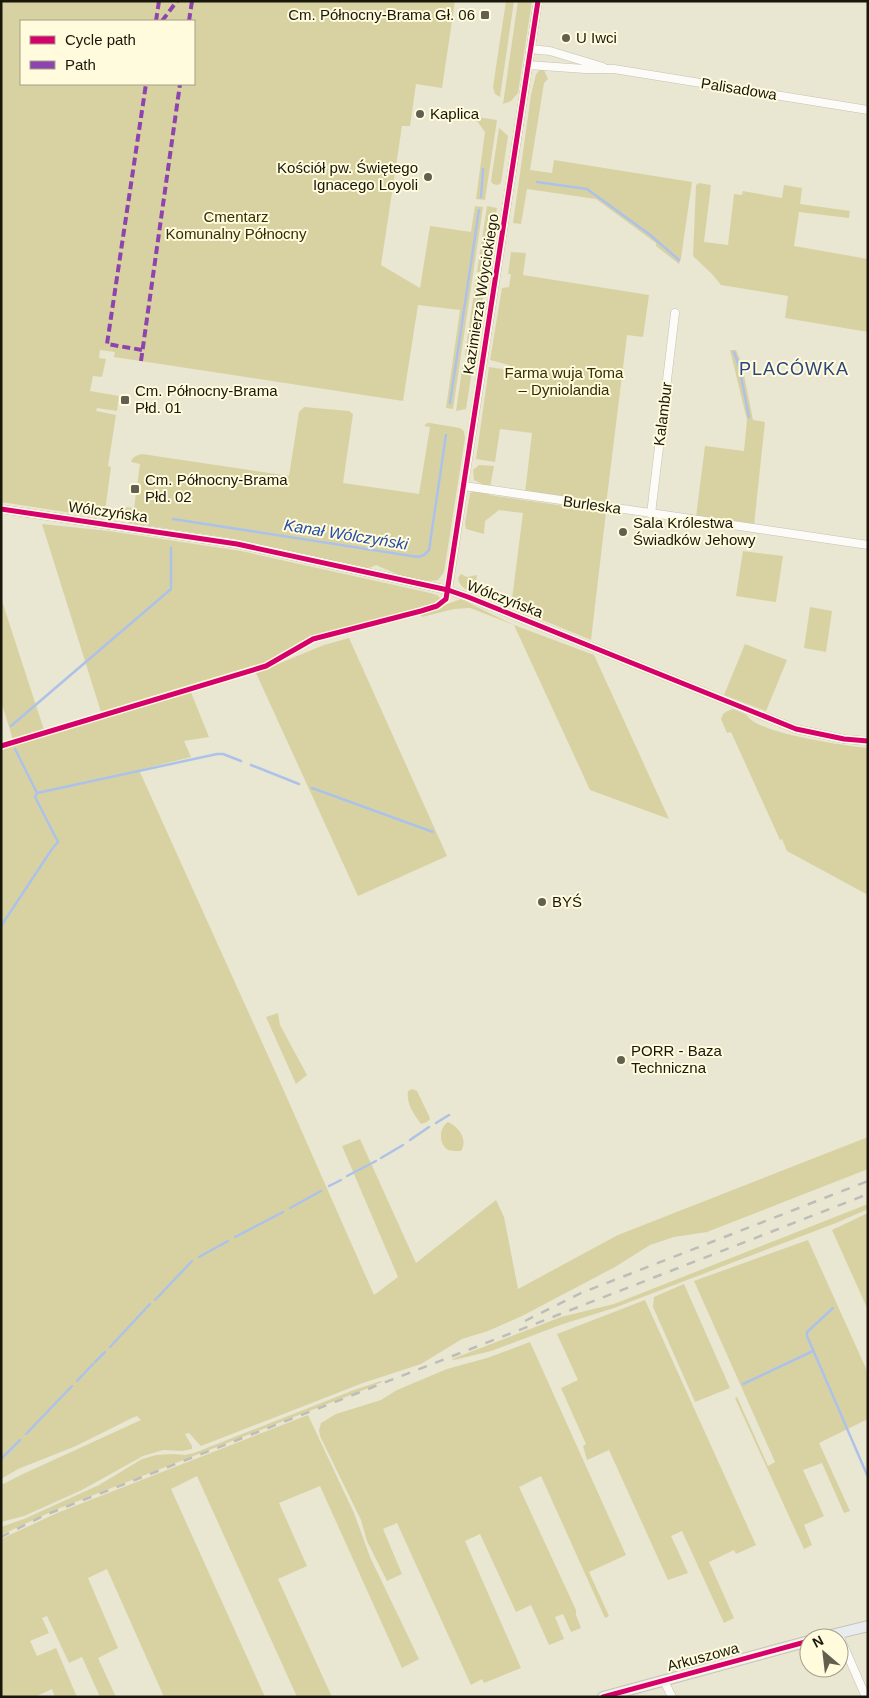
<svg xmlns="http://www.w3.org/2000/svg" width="869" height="1698" viewBox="0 0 869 1698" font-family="Arial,sans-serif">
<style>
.green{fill:#d8d2a3;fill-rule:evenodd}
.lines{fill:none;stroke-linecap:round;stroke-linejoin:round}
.stream{stroke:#adc2e9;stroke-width:2.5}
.minor-casing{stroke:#c4c2b2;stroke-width:9}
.major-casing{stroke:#c5c3ba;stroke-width:12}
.minor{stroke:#fcfbf8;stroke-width:8}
.major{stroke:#e9ecef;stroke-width:10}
.rail{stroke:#bebdb8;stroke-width:2.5;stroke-dasharray:9 9;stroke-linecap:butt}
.quiet{stroke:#8e44ad;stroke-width:4;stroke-dasharray:8 4;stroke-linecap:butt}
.cycleway-casing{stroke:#fffbdc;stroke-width:8}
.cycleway{stroke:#d6006c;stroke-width:5}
.poi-dot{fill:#625f50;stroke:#fffbdc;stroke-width:2}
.labels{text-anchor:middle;stroke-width:4;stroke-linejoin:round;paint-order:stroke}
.poi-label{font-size:15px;fill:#19170a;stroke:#fffbdc;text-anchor:start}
.street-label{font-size:15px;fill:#19170a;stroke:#fffbdc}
.park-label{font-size:15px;fill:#352f02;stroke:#fffbdc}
.water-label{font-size:16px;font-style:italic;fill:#254da8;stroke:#fffbdc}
.quarter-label{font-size:18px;letter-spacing:1px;fill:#2c467e;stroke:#fffbdc}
</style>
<rect width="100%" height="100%" fill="#e9e6d2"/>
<g class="green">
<path d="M1,1H455L442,88L416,84L410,126H402L381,265L420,288L430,226L471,232L475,206L483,207L453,409L446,408L460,310L418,305L403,401L114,357L115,352L100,350L99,358L106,359L102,377L93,376L90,391L119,396L117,411L97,408L96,411L116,415L108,466L111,467L104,518L1,502ZM21,21H194V84H21Z"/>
<polygon points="506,1 514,1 500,97 495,94 493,87"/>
<polygon points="518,1 532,1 518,93 511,101 503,104"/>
<polygon points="540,70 544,70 548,79 544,83 530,170 552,173 554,160 692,182 681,258 679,264 656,246 656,243 596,199 527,189 521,224 513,223 531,95 536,74"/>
<polygon points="452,113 497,120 485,200 476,199 485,132 477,121 459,118"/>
<polygon points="499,128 508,136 501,183 498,185 493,184 491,181"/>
<polygon points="699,183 711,185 704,242 728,245 734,194 742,195 743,191 782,198 784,185 802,188 800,204 850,211 849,218 799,212 794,246 868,259 868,332 785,318 788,296 721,285 713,275 693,256 696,185"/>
<polygon points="487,206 497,208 485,273 477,272"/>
<polygon points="511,252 526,253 523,275 649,295 643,337 627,335 606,505 525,493 532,433 500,429 495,462 476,459 489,367 508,370 509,365 490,360 502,288 509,287 511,274 508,274"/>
<polygon points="480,276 484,276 486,279 474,357 472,358 465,355 476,278"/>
<polygon points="730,350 736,350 742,365 753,420 765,422 754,525 696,517 705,446 744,451 747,420"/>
<polygon points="466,361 471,361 473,364 466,409 456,411 463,363"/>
<path d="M304,407L349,411L353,414L343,483L419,494L430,427L424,426L427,423H430L460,428L464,431L465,438L444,572L438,580C418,584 394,573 376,565L367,569L235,539L130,523C123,519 123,514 126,507L134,508L140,464L131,462C132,457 137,455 142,454L289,476L299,412Z"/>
<polygon points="479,465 494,466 490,488 474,480 473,470"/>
<polygon points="475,491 489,493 489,495 606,512 591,640 511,607 523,513 499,510 485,521 484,534 466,529 465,523 470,493"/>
<polygon points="42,524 109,531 241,551 426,592 437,595 441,599 437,602 428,605 309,638 271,661 101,712"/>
<polygon points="743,551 783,556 776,602 736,596"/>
<path d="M461,574L467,577L477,575L476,582L486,597C474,592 460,591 458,578Z"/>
<polygon points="1,598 44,730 13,740 1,701"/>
<polygon points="461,599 514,625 594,655 669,819 590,790 514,625 470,608 454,609 422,617 420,614"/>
<polygon points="810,607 832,611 826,652 804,648"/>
<polygon points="349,638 447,856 358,896 256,673 324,645"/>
<polygon points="745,644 787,660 766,711 724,695"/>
<polygon points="190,690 209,737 184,741 191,757 139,770 284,1091 374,1295 398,1277 342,1146 360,1139 416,1263 496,1200 504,1217 518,1289 618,1235 868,1137 868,1169 707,1232 674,1237 650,1245 615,1267 522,1316 488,1331 462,1339 421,1364 363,1383 201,1446 189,1433 185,1434 192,1446 192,1449 182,1451 163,1450 143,1456 82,1490 24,1516 1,1522 1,1485 23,1474 141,1420 137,1416 132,1418 76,1446 18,1469 1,1479 1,749 114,712"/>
<path d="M733,709L747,715C755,733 846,746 868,748V895L787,851L782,839L780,840L731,732L727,733L721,719C723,712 727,711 733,709Z"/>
<polygon points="278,1013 280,1025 307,1075 296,1084 266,1017"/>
<path d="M412,1089L417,1091L429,1116L430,1119L427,1122L421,1124C414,1114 406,1104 408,1091Z"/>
<path d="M448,1122C459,1127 468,1140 461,1151C457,1151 452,1151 448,1150C438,1144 439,1127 448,1122Z"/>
<polygon points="868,1204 868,1209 836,1223 614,1308 563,1324 491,1351 454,1360 452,1359 561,1317 614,1304"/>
<polygon points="868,1213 868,1310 832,1230"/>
<polygon points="808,1240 868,1373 868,1419 819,1443 850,1511 844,1513 822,1463 803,1470 824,1516 804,1525 812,1545 804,1549 735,1398 737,1397 768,1466 775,1462 694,1281"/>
<polygon points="684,1284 730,1388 695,1402 653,1307 654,1297"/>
<polygon points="645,1300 756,1545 736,1554 734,1550 709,1562 734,1618 724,1623 682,1531 671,1536 688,1573 668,1580 609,1450 587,1460 583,1446 586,1444 561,1388 578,1380 557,1334"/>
<polygon points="530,1342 626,1555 589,1572 609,1616 605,1618 541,1476 519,1487 576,1610 576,1615 581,1628 571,1632 563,1614 555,1617 564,1639 549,1645 531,1605 516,1612 480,1534 465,1541 521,1668 484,1683 482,1679 471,1685 397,1523 383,1529 402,1574 387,1581 367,1541 361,1520 320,1436 319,1430 321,1423 336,1414 381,1400 397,1390 447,1369 487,1358"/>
<polygon points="381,1381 382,1382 366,1389 55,1510 1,1535 1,1527 24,1519 99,1485 142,1459 156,1455 173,1454 185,1455 194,1453 354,1390"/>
<polygon points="308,1415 354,1513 370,1557 419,1659 402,1668 320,1486 279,1503 307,1566 278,1579 332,1697 297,1697 197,1476 171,1489 265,1697 164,1697 107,1569 88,1578 118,1648 98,1658 116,1697 100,1697 82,1657 69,1663 47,1616 42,1618 49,1633 30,1641 37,1656 56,1648 77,1697 55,1697 52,1689 35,1697 1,1697 1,1539 57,1513"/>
</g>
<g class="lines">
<g class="stream">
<polyline points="537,182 587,189 649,234 679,260"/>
<polyline points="481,197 483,169"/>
<polyline points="734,352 739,366 749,417"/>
<polyline points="450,403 479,210"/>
<polyline points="173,519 418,557 424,555 429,550 446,435"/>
<polyline points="11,726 171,589 171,548"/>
<polyline points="251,765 299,784"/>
<polyline points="312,788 433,832"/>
<polyline points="37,793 217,754 223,754 241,761"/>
<polyline points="1,926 52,849 58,842 35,797 37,793 15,749"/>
<polyline points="436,1123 449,1115"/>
<polyline points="410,1140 429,1127"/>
<polyline points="381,1158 403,1145"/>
<polyline points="347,1176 376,1161"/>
<polyline points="329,1186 341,1180"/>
<polyline points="290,1208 321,1191"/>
<polyline points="235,1237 283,1212"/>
<polyline points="199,1257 228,1241"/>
<polyline points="155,1300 192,1261"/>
<polyline points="833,1308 807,1332 807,1336 868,1477"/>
<polyline points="110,1347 150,1304"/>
<polyline points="95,1362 105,1352"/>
<polyline points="77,1381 93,1364"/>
<polyline points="743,1384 813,1351"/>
<polyline points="26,1434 72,1386"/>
<polyline points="1,1459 20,1440"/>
</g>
<defs>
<g id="minor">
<polyline points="530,49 550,51 603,67"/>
<polyline points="528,65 585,69 614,69 868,110"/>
<path d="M464,486C599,506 733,524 868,545"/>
<polyline points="1,509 237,544 448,590 468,597 796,729 844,739 868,741"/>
<polyline points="651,514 675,313"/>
<polyline points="448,590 538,1"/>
<polyline points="1,746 2,746"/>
<polyline points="838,1633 866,1697"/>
<polyline points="664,1681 672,1697"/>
</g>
<g id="major">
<polyline points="819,1638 868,1626"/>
<polyline points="603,1697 809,1641"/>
</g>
</defs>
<use href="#minor" class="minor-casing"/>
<use href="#major" class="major-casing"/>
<use href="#minor" class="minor"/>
<use href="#major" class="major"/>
<g class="rail">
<polyline points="525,1321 581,1293 868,1181"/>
<polyline points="1,1537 45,1515 868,1194"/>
</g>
<g class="quiet">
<polyline points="156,21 159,1"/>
<polyline points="162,21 177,1"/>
<polyline points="189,21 192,1"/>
<polyline points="142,350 107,344 146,84"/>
<polyline points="141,361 180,84"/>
</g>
<defs>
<g id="cycleway">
<polyline points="1,509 237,544 448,590 468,597 796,729 844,739 868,741"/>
<polyline points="1,746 266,666 313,639 421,611 437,606 446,599 538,1"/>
<polyline points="603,1697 809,1641"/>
</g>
</defs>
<use href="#cycleway" class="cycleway-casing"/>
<use href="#cycleway" class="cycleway"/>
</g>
<g class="poi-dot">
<rect x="480" y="10" width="10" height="10" rx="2.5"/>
<circle cx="566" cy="38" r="5"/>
<circle cx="420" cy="114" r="5"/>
<circle cx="428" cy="177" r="5"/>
<rect x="120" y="395" width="10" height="10" rx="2.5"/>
<rect x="130" y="484" width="10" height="10" rx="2.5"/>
<circle cx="623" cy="532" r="5"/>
<circle cx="542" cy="902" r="5"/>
<circle cx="621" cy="1060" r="5"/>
</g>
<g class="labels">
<g class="poi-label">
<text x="475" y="20" text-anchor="end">Cm. Północny-Brama Gł. 06</text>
<text x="576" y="43">U Iwci</text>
<text x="430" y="119">Kaplica</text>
<text x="418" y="173" text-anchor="end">Kościół pw. Świętego<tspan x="418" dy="17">Ignacego Loyoli</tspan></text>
<text x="135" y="396">Cm. Północny-Brama<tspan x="135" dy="17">Płd. 01</tspan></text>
<text x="145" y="485">Cm. Północny-Brama<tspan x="145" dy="17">Płd. 02</tspan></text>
<text x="633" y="528">Sala Królestwa<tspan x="633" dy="17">Świadków Jehowy</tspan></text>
<text x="552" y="907">BYŚ</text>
<text x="631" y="1056">PORR - Baza<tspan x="631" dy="17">Techniczna</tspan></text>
</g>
<g class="street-label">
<text transform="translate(739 89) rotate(9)" y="5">Palisadowa</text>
<text transform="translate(481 294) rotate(-81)" y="5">Kazimierza Wóycickiego</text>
<text transform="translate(663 414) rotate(-83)" y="5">Kalambur</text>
<text transform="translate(592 505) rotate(8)" y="5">Burleska</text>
<text transform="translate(108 512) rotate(8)" y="5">Wólczyńska</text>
<text transform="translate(505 599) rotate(21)" y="5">Wólczyńska</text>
<text transform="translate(703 1657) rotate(-15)" y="5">Arkuszowa</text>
</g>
<g class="park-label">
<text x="236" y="222">Cmentarz<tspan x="236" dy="17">Komunalny Północny</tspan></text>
<text x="564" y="378">Farma wuja Toma<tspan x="564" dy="17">– Dyniolandia</tspan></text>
</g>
<g class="water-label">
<text transform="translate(346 534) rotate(9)" y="6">Kanał Wólczyński</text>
</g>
<g class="quarter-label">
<text x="794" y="375">PLACÓWKA</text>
</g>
</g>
<rect width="869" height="1698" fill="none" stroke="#19170a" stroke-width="5"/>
<rect x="20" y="20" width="175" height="65" fill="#fffbdc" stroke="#a3a088"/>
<rect x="30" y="36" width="25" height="8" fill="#d6006c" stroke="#a3a088"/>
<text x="65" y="45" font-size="15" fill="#19170a">Cycle path</text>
<rect x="30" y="61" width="25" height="8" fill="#8e44ad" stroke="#a3a088"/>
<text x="65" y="70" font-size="15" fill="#19170a">Path</text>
<g transform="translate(824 1653) rotate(332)"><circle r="24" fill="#fffbdc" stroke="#a3a088"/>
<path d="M0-4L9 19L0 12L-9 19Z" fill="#625f50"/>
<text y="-8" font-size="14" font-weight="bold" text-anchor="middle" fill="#19170a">N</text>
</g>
</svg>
